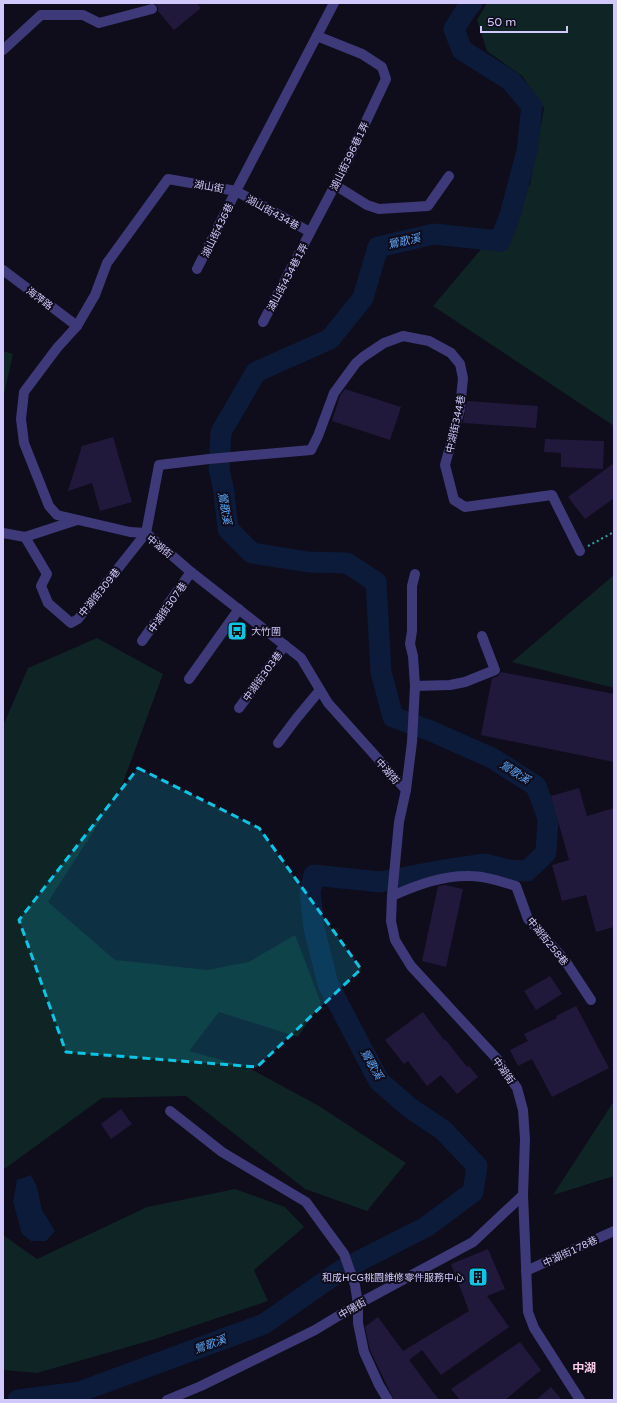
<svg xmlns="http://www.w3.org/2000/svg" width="617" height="1403" viewBox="0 0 617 1403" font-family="'Varela Round','Noto Sans TC',sans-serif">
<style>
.green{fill:#0f2424}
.water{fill:#0c1b39}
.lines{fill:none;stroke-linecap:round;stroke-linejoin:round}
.river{stroke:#0c1b39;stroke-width:21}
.building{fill:#21193b}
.path{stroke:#32a6a5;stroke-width:2;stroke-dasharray:2 3;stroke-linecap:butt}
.minor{stroke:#3e3978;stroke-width:10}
.marked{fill:#0cc5e5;fill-opacity:0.2;stroke:#0cc5e5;stroke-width:3;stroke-dasharray:8 5;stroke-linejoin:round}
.labels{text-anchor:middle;stroke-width:4;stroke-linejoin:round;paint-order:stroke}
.street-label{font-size:10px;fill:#d1c8fc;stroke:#0f0c1b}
.poi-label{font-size:10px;fill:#d1c8fc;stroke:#0f0c1b;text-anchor:start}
.water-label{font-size:11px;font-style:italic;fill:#5ca7f7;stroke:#0f0c1b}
.quarter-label{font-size:12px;font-weight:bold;fill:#fccae8;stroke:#0f0c1b}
</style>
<rect width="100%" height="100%" fill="#0f0c1b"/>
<g class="green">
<polygon points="487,3 614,3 614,426 433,306 510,215 530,184 544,108 522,76 487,51 477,20"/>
<polygon points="3,351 13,354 3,399"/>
<polygon points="614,575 614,688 512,662"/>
<polygon points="97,638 163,674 121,788 48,902 115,960 207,970 249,962 295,935 321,1003 298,1037 219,1012 189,1051 247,1067 319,1106 406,1163 367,1211 305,1189 186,1096 102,1098 3,1170 3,726 28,668"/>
<polygon points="614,1101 614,1176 553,1195"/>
<polygon points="235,1189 285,1207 304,1227 254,1270 268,1301 152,1340 37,1373 3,1370 3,1235 37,1259 147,1207"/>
</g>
<polygon class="water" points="31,1175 37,1187 42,1210 55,1231 46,1241 31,1241 22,1234 13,1202 17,1180"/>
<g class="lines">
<polyline class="river" points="18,1400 79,1392 264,1324 343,1269 426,1227 473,1192 477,1166 443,1130 410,1108 379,1081 328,984 314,928 310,892 314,875 380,882 438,871 485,864 508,870 527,871 546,853 548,818 536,786 492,758 431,731 393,717 381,672 376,582 347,563 308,562 252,553 228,529 224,492 219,469 221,432 256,372 330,339 363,298 378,247 434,234 500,241 510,215 527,151 532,106 511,81 462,50 454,29 468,7 472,3"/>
</g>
<g class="building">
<polygon points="154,3 197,3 201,8 174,30 158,11 158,7"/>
<polygon points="345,389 401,407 390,440 332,421 340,396"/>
<polygon points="467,401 538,406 536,428 463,423"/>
<polygon points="113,437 132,502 100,511 92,483 68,491 82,446"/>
<polygon points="545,439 604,441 603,469 561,467 561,453 544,452"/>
<polygon points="614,463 614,498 585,519 568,497"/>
<polygon points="501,672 614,694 614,762 481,735 492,678 498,676"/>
<polygon points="579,788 587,816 614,808 614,927 596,932 586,895 562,901 552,865 569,860 551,796"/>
<polygon points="445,885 463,889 446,967 422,961 438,886"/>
<polygon points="550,976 562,994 536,1010 524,991"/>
<polygon points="576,1006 609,1068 552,1097 532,1059 518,1066 510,1050 528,1041 524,1034 557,1018 556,1016"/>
<polygon points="423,1012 444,1040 445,1039 467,1067 469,1066 478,1077 457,1094 441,1075 427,1086 408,1061 404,1064 385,1040"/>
<polygon points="121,1109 132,1124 111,1139 101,1124"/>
<polygon points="488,1249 505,1289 487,1296 509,1327 441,1375 422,1350 409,1360 439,1400 394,1400 370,1350 365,1327 378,1317 403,1351 469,1311 451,1264"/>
<polygon points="520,1342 541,1370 505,1400 460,1400 451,1389"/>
<polygon points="551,1387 562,1400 536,1400"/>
</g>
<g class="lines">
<polyline class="path" points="588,546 614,532"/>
<g class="minor">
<polyline points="334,3 236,191 168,179 107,263 95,295 77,326 57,348 24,392 21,419 24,443 49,506 57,515 130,532 146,533 191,572 301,658 328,703 406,790 399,822 392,896 391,921 395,940 411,966 498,1060 517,1088 523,1110 525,1139 523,1195 528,1312 534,1328 580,1400"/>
<polyline points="3,50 41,15 83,15 99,23 152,9"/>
<polyline points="335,185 367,205 379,209 428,206 449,176"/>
<polyline points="197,269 236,191 310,232"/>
<polyline points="3,270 77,326"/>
<polyline points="263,322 345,166 386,79 382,67 362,54 317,36"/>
<polyline points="3,533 25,537 77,520"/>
<polyline points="25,537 47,574 41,586 48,603 71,623 78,619 146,533 159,465 209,459 311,450 318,436 334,393 356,363 363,357 384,343 403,336 429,341 451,353 460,364 463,378 460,409 445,465 454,500 465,507 552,495 580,551"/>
<polyline points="415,574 412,586 412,631 410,644 413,656 415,686 450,685 465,682 495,670 482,636"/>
<polyline points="142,641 191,572"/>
<polyline points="189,679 239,609"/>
<polyline points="239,708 285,645"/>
<polyline points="278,743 296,719 320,690"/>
<polyline points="406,790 412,742 415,686"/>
<path d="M392,896C417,885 443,875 471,876C486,876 502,882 516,886L528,919L564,959L591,1000"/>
<polyline points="170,1111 222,1152 306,1202 344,1254 355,1285 358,1304 358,1323 364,1352 379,1385 388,1400"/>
<polyline points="526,1271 614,1231"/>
<polyline points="167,1400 201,1386 315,1330 358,1304 473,1242 523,1195"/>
</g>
</g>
<path class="marked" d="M138,768L259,828L361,969L257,1067L66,1052L19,920Z"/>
<defs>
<symbol id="bus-square" viewBox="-11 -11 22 22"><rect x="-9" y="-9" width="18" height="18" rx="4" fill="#0cc5e5" stroke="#0f0c1b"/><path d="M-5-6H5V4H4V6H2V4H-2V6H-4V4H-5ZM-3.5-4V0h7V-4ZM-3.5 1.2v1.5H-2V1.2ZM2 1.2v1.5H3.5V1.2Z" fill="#111"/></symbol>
<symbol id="building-square" viewBox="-11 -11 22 22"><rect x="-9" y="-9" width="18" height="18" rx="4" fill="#0cc5e5" stroke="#0f0c1b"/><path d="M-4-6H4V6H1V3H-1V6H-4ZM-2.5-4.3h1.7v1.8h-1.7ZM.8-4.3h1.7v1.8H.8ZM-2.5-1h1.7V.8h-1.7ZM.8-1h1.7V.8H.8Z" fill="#111"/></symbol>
</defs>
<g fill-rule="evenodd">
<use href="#bus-square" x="226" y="620" width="22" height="22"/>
<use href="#building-square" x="467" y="1266" width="22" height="22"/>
</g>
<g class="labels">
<g class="street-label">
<text transform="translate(349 156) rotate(-64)" y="4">湖山街396巷1弄</text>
<text transform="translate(209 186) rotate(10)" y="4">湖山街</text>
<text transform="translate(273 212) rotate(29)" y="4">湖山街434巷</text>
<text transform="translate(217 230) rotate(-64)" y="4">湖山街436巷</text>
<text transform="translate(287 277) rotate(-62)" y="4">湖山街434巷1弄</text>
<text transform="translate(40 298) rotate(37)" y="4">海萍路</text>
<text transform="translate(455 424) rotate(-78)" y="4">中湖街344巷</text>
<text transform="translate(160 546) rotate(39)" y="4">中湖街</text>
<text transform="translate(99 592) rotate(-51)" y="4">中湖街309巷</text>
<text transform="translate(167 607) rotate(-55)" y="4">中湖街307巷</text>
<text transform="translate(262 676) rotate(-54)" y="4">中湖街303巷</text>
<text transform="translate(388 771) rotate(48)" y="4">中湖街</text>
<text transform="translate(548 941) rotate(51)" y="4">中湖街258巷</text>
<text transform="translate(504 1070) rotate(54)" y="4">中湖街</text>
<text transform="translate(570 1251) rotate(-25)" y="4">中湖街178巷</text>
<text transform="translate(352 1308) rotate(-30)" y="4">中陽街</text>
</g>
<g class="poi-label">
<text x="251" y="635">大竹圍</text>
<text x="464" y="1281" text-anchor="end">和成HCG桃園維修零件服務中心</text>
</g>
<g class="water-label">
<text transform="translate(404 241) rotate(-13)" y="4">鶯歌溪</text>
<text transform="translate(225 508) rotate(80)" y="4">鶯歌溪</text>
<text transform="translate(515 772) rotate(32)" y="4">鶯歌溪</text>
<text transform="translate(372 1064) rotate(60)" y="4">鶯歌溪</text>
<text transform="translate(210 1344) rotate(-20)" y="4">鶯歌溪</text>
</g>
<g class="quarter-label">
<text x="584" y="1372">中湖</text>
</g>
</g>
<rect width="617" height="1403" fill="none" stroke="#d1c8fc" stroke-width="8"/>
<path d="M481 26v6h86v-6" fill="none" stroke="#d1c8fc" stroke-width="2"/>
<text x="487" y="26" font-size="12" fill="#d1c8fc" stroke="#0f0c1b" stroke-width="3" paint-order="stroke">50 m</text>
</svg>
